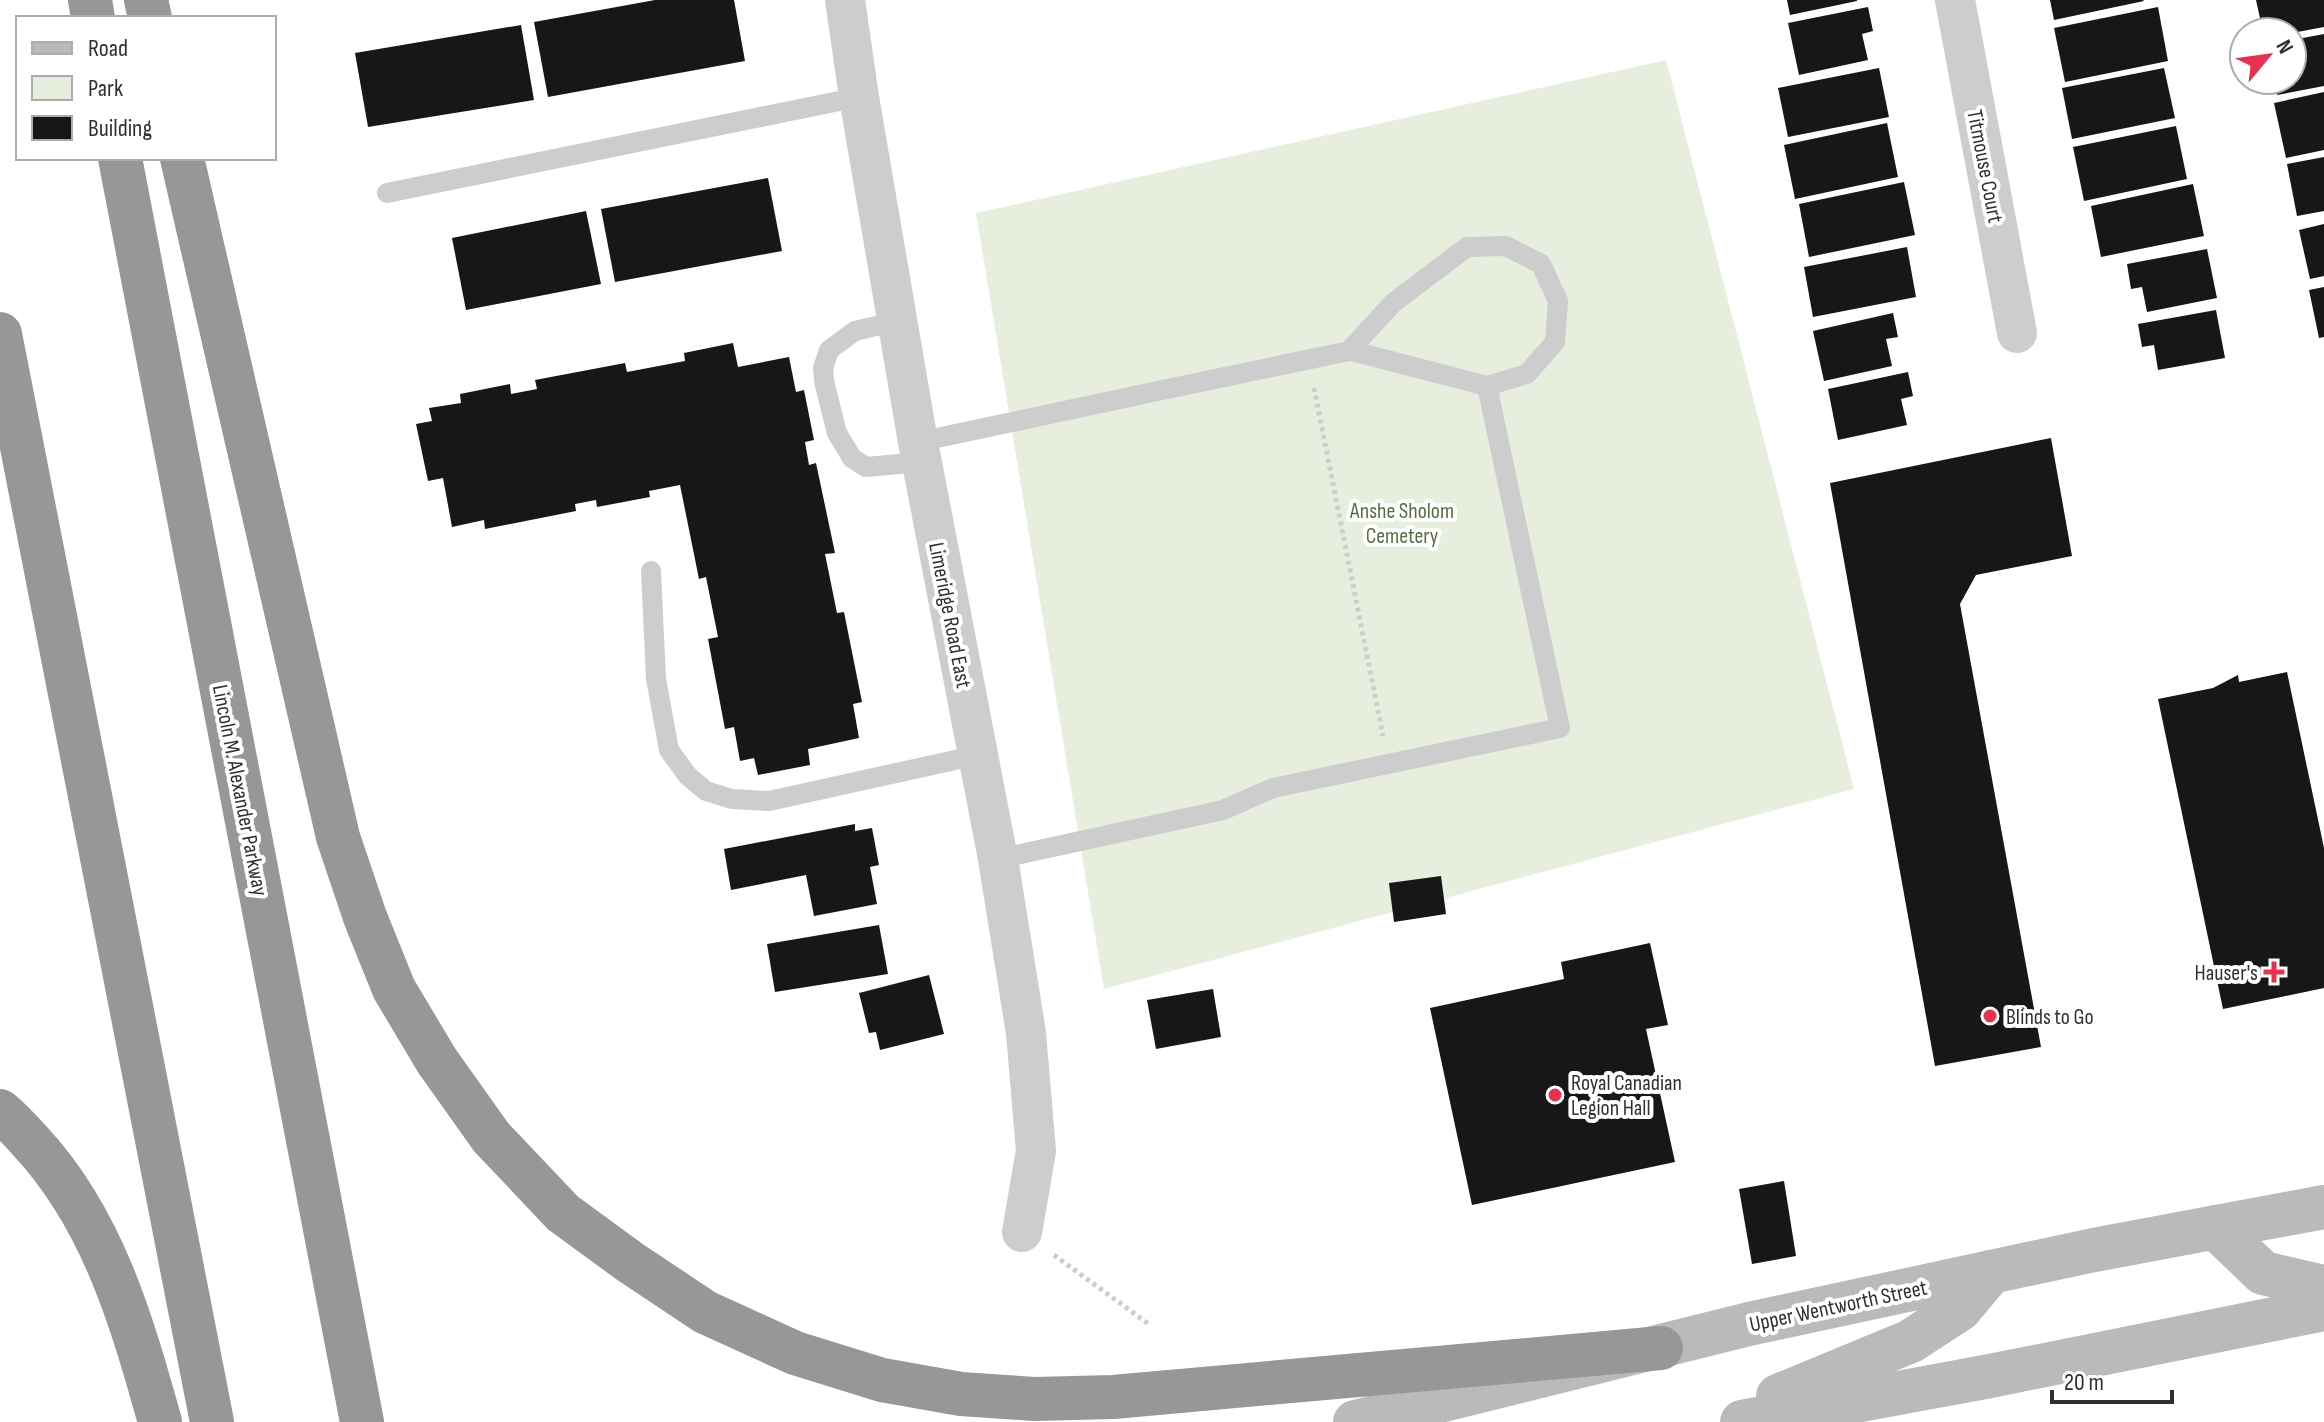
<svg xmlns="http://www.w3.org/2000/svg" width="2324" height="1422" viewBox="0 0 2324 1422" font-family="'Sofia Sans Condensed',sans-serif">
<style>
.green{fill:#e8eede}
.building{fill:#171717}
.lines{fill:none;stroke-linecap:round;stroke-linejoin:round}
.path{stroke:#cdcdcd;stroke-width:5;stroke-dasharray:4 4;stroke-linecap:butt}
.service{stroke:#cdcdcd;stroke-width:20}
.minor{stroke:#cdcdcd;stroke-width:40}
.secondary{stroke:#bababa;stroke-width:44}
.motorway{stroke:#979797;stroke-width:44}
.poi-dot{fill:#ea304e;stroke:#fff;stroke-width:3}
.labels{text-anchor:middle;stroke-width:8;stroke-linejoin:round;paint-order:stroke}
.street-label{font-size:22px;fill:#303030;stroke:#fff}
.park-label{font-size:22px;fill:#586e3c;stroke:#fff}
.poi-label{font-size:22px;fill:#303030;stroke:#fff;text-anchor:start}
</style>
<rect width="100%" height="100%" fill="#fff"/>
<polygon class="green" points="1666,60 1854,789 1104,989 976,213"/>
<g class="building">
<polygon points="655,0 734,0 745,61 548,97 534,22"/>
<polygon points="1787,0 1857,0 1857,1 1790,15"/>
<polygon points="2050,0 2143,0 2144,1 2054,20"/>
<polygon points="2256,0 2324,0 2324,27 2292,33 2263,32"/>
<polygon points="1868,7 1873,31 1862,34 1868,60 1799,75 1788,23"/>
<polygon points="2158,7 2168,61 2065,82 2054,28"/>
<polygon points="521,25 534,100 368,127 355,53"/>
<polygon points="2324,34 2324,86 2277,95 2274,80 2292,80 2292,40"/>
<polygon points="1879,68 1889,117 1788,137 1778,88"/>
<polygon points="2164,68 2175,118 2072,139 2062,88"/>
<polygon points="2324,92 2324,150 2286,158 2274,103"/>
<polygon points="1887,123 1898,177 1795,199 1784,145"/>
<polygon points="2176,126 2187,179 2084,201 2073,147"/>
<polygon points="2324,157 2324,211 2297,216 2287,164"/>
<polygon points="768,178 782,251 615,282 601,209"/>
<polygon points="1904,182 1915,235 1809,257 1799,204"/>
<polygon points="2193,184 2204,236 2101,257 2091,206"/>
<polygon points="586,211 601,284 466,310 452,238"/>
<polygon points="2324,224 2324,276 2310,279 2299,230"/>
<polygon points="1907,247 1916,297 1813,317 1804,267"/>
<polygon points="2207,249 2217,298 2147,312 2142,287 2131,289 2127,264"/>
<polygon points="2324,287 2324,337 2319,338 2309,290"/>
<polygon points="2216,310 2225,358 2158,370 2154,345 2142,347 2138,324"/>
<polygon points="1893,313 1898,337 1886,339 1892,366 1824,381 1813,331"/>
<polygon points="733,343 738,367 789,357 796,392 804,390 814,440 805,442 809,465 816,463 835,553 825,554 837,613 844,612 862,702 853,704 859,738 808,749 810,765 758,775 754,758 740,761 734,727 725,729 708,639 718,637 706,577 699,579 680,485 649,491 650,497 597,507 596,500 575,504 576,511 485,529 484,520 452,527 443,478 428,481 416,424 432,421 429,408 461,403 460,394 510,384 511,394 537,389 535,380 625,363 627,372 685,361 684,353"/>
<polygon points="1908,372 1913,396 1901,399 1907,425 1838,440 1828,389"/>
<polygon points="2051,438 2072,556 1976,575 1960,604 2041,1047 1935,1066 1830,483"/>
<polygon points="2287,672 2324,848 2324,988 2223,1009 2158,699 2213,688 2238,675 2239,682"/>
<polygon points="855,824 855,831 872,828 879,865 870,867 877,904 814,916 806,875 731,890 724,849"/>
<polygon points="1441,876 1446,914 1394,922 1389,883"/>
<polygon points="879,925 888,974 775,992 767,944"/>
<polygon points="1650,943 1668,1025 1646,1029 1675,1162 1472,1205 1430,1008 1564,979 1561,962"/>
<polygon points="929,975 944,1034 880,1050 876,1032 869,1033 859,993"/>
<polygon points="1213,989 1221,1037 1156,1049 1147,1000"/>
<polygon points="1784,1181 1796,1256 1752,1264 1739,1189"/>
</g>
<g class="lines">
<g class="path">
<polyline points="1314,388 1383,736"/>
<polyline points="1054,1255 1150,1325"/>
</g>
<g class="service">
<polyline points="387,193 859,97"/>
<polyline points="897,321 855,331 829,350 823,368 824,381 837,433 852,458 866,467 922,462"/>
<path d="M918,442C1062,411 1205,381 1349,351H1352L1487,386L1527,374L1555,342L1558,301L1541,264L1506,246L1467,247L1393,303L1349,351"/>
<polyline points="651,571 656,679 669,750 688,776 706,791 732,799 769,801 978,755"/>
<polyline points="998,859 1223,810 1273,788 1560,728 1487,386"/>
</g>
<g class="minor">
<polyline points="845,0 859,97 918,442 998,859 1026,1033 1036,1151 1022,1232"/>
<polyline points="1955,0 2017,333"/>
</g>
<g class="secondary">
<polyline points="2215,1227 2263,1273 2324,1287"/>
<polyline points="1778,1396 1911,1341 1960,1309 1991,1272"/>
<polyline points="1355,1422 1749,1324 2094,1250 2324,1207"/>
<polyline points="1742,1422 1990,1376 2324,1309"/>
</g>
<g class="motorway">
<polyline points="90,0 93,18"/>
<polyline points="146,0 150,18"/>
<polyline points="120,158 362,1422"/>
<polyline points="182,158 338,837 365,917 394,989 437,1061 491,1137 563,1213 630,1262 705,1312 795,1353 882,1380 961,1394 1035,1399 1113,1397 1661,1348"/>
<polyline points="0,334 212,1422"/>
<path d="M0,1111C11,1120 21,1131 30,1141C103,1219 132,1322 160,1422"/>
</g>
</g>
<g class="poi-dot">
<path d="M2270 960h8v8h8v8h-8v8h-8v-8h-8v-8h8z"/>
<circle cx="1990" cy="1016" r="8"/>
<circle cx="1555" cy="1095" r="8"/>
</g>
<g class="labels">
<g class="street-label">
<text transform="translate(1986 166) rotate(79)" y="8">Titmouse Court</text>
<text transform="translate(951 615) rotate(79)" y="8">Limeridge Road East</text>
<text transform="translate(241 790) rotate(79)" y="8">Lincoln M. Alexander Parkway</text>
<text transform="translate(1838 1305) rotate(-12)" y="8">Upper Wentworth Street</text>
</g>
<g class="park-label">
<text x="1402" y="518">Anshe Sholom<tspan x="1402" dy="25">Cemetery</tspan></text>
</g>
<g class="poi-label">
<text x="2258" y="980" text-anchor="end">Hauser's</text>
<text x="2006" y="1024">Blinds to Go</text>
<text x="1571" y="1090">Royal Canadian<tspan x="1571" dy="25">Legion Hall</tspan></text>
</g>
</g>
<rect x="16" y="16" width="260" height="144" fill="#ffffff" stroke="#acacac" stroke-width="2"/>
<rect x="32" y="42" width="40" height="12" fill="#bababa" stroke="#acacac" stroke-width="2"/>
<text x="88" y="56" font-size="24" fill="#303030">Road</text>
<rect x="32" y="76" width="40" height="24" fill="#e8eede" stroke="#acacac" stroke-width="2"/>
<text x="88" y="96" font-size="24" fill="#303030">Park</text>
<rect x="32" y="116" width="40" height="24" fill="#171717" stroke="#acacac" stroke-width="2"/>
<text x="88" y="136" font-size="24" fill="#303030">Building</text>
<g transform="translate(2268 56) rotate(61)"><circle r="38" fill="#ffffff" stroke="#acacac" stroke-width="2"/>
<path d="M0-6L14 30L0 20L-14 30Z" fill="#ea304e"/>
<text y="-12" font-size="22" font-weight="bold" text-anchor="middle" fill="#303030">N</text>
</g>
<path d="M2052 1390v12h120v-12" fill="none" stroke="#303030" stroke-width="4"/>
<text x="2064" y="1390" font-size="24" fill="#303030" stroke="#ffffff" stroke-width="6" paint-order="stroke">20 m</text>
</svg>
